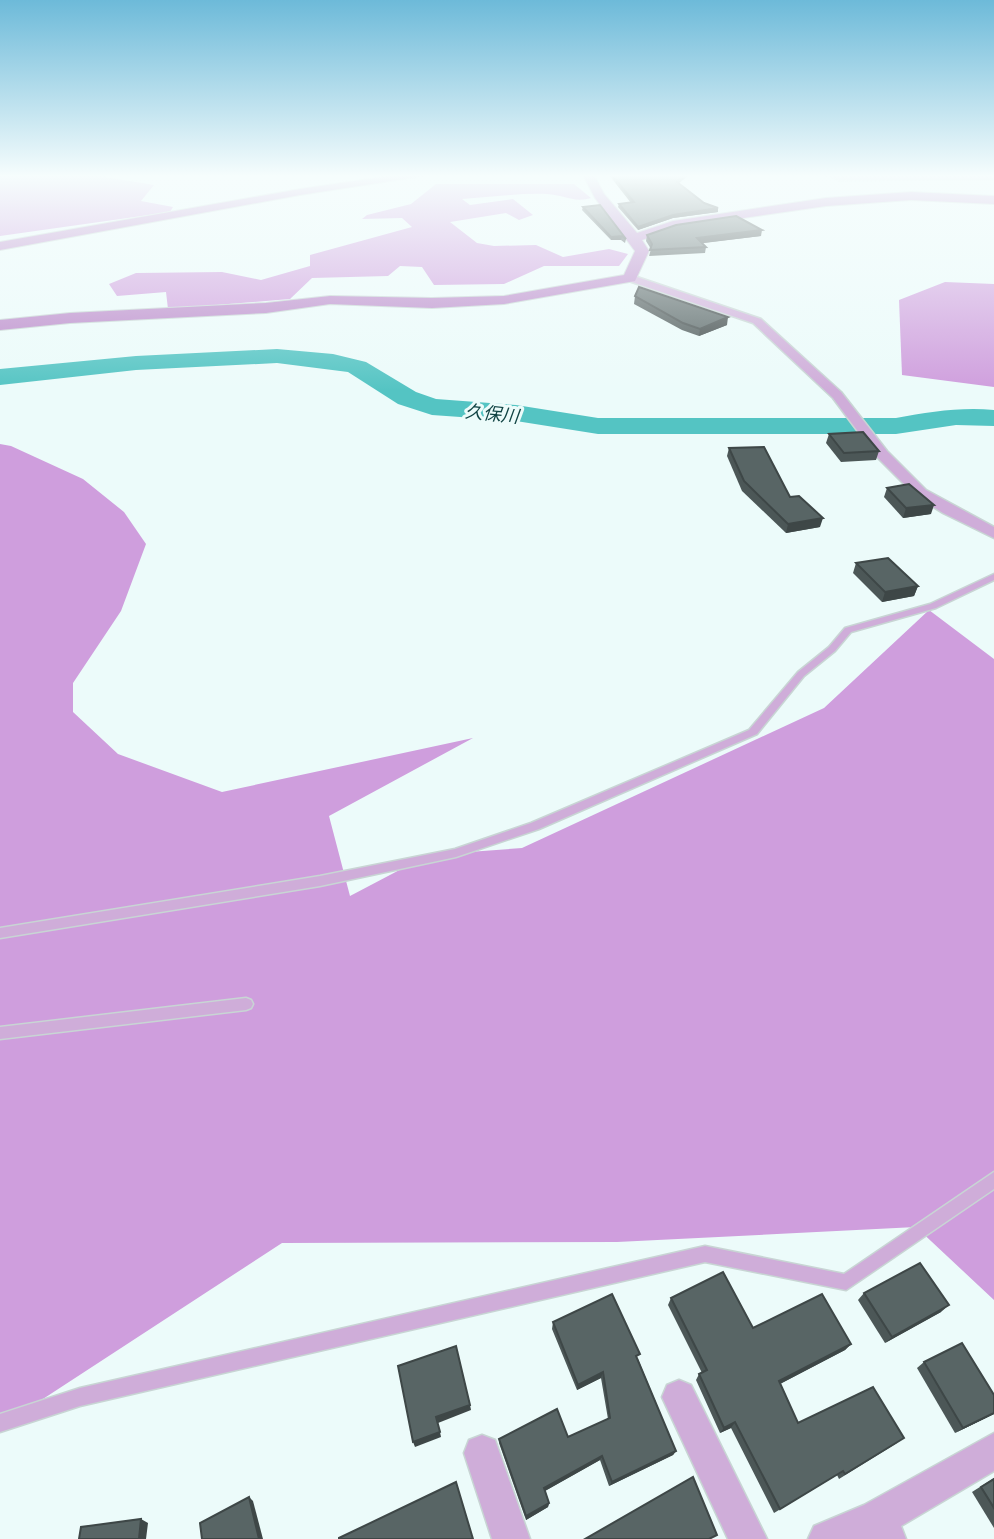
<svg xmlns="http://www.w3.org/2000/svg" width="994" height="1539" viewBox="0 0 994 1539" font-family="'Golos Text','Noto Sans JP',sans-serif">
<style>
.forest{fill:#cf9edd}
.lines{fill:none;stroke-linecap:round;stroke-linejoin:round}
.river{fill:#54c4c3;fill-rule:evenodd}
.lane-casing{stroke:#c8d5d4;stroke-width:3}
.street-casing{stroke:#c8d5d4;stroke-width:3}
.secondary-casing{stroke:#c8d5d4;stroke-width:2}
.lane{fill:#cfadd9;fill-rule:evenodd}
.street{fill:#cfadd9;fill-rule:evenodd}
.secondary{fill:#ba87c9;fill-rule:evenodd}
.wall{fill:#4c5757}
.shaded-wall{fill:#3e4747}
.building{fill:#586565;stroke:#3e4747;stroke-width:2}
.labels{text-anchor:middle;stroke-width:6;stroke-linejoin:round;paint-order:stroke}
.far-water-label{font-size:18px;font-style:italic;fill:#144;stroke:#ecfbfa}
</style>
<rect width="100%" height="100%" fill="#ecfbfa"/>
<g class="forest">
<polygon points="0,175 93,175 154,185 141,201 173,207 170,212 0,236"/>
<path d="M436,184H574L591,198C574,203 564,195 547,194C519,193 491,197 462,199L470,205L513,199L533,215L519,220L506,213L450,222L477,243L494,246L536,245L563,257L609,249L628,254L619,266H544L504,284L434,285L422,267L400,266L388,276L312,278L290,299L168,309L166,292L117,296L109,284L136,273L222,272L261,280L310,266V255L412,227L402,218L362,219L367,215L411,204Z"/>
<polygon points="945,282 994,284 994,387 902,375 899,300"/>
<polygon points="0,444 11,446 83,479 124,512 146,544 121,611 73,683 73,712 118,754 222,792 473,738 329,816 350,896 428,855 522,848 824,708 929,610 994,659 994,1300 916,1227 617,1242 282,1243 0,1427"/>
</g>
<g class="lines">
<path class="river" d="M277,349L333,354L366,362L416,392L436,399L516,405L598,418H896C929,412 960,407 994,410V426L956,425L896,434H598L516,421L432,415L398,404L348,372L277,363L136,370L0,385V369L136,356Z"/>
<defs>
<g id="lane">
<polygon points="994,574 994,580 936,608 851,632 835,651 804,676 757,734 539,829 456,857 320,886 0,938 0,928 320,876 455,849 531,823 749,730 798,672 829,647 845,628 930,604"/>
<polygon points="246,998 251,1000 253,1004 251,1008 246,1010 0,1039 0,1027"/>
<polygon points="994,1172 994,1189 846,1290 705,1262 80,1406 0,1432 0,1414 80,1388 705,1246 844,1274"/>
</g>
<g id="street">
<polygon points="827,175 994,175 994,179 838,180"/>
<polygon points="626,276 634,276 761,319 841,392 887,451 926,490 994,527 994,538 943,513 916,496 877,457 833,398 753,323 626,280"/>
<polygon points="679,1380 691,1385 767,1539 728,1539 662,1397 667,1385"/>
<polygon points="994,1433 994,1471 901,1526 906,1539 808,1539 814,1526 864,1505"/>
<polygon points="482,1435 495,1440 530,1539 492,1539 464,1453 469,1440"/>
</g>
<g id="secondary">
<polygon points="396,175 429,175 300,195 0,250 0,242 300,189"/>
<polygon points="583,175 594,175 604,194 637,233 673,221 826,198 911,192 994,196 994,204 911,200 826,206 675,228 642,240 649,251 635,281 504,304 432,308 330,304 266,313 70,323 0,330 0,320 70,313 266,303 330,296 432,298 504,296 624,275 635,251 595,198"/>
</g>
</defs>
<use href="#lane" class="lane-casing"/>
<use href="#street" class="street-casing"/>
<use href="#secondary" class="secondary-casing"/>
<use href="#lane" class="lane"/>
<use href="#street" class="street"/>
<use href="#secondary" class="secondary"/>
</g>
<g class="wall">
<polygon points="609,175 689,175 679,183 704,203 718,212 673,218 638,230 618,207 619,204 631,203"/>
<polygon points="583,207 626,239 625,243 621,240 611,240 582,210"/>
<polygon points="647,235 761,236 702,243 706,247 705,253 649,256 651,249 646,241"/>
<polygon points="635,296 727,325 699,336 682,330 634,304"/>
<polygon points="829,434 879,451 876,460 841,462 826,443"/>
<polygon points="729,448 790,497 820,527 786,533 742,491 727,456"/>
<polygon points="887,488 931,514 903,518 884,497"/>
<polygon points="856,563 918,586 914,596 882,602 853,573"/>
<polygon points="864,1293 941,1312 885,1343 858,1300"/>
<polygon points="671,1298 753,1328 851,1344 845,1350 780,1384 798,1423 897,1443 839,1479 837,1475 774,1513 731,1428 720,1433 696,1380 699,1374 702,1373 668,1305"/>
<polygon points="553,1322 638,1359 676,1451 673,1455 609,1486 600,1460 545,1491 549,1503 548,1507 526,1520 499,1443 499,1439 568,1437 608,1419 601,1378 577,1390 552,1329"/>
<polygon points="924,1362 994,1414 955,1433 917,1368"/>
<polygon points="994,1478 994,1528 972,1492"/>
</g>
<g class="shaded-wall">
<polygon points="686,175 689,175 676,185 677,182"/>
<polygon points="718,208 718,212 673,218 638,230 638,227 673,215"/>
<polygon points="762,230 761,236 696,244 697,238"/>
<polygon points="622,236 621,240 611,240 611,237"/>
<polygon points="728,317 727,325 699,336 700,329"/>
<polygon points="934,505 931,514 903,518 906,508"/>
<polygon points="823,518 820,527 786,533 788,524"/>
<polygon points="918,586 914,596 882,602 885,592"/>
<polygon points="949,1305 941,1312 885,1343 892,1337"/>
<polygon points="851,1344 845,1350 774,1387 779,1381"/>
<polygon points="603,1372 601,1378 577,1390 578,1385"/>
<polygon points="470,1405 471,1410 438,1423 436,1417"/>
<polygon points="994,1413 994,1414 955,1433 963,1428"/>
<polygon points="735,1422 731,1428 720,1433 724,1428"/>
<polygon points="440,1432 441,1437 415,1447 413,1442"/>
<polygon points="676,1451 673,1455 609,1486 612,1482"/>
<polygon points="602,1456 600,1460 543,1492 544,1488"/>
<polygon points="249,1497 253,1501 263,1539 259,1539"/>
<polygon points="549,1503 548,1507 526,1520 526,1516"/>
<polygon points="141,1519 148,1523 146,1539 139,1539"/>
</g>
<g class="building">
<polygon points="612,175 686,175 677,182 704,203 718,208 673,215 638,227 619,204 634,202"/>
<polygon points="600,205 626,239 622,236 611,237 583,207"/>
<polygon points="736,216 762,230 697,238 706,247 650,250 652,244 647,235 676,225"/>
<polygon points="639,287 728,317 700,329 683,323 635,296"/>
<polygon points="863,432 879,451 844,453 829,434"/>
<polygon points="764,447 790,497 799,496 823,518 788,524 744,481 729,448"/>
<polygon points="909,484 934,505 906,508 887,488"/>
<polygon points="888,558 918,586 885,592 856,563"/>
<polygon points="920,1263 949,1305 892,1337 864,1293"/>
<polygon points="723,1272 753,1328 822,1294 851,1344 779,1381 798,1423 873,1387 904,1438 845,1474 843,1471 780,1509 735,1422 724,1428 699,1374 707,1370 671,1298"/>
<polygon points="612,1294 640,1354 636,1356 676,1451 612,1482 602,1456 544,1488 549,1503 526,1516 499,1439 557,1409 568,1437 610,1418 603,1372 578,1385 553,1322"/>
<polygon points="962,1343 994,1395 994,1413 963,1428 924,1362"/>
<polygon points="456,1346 470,1405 436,1417 440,1432 413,1442 398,1366"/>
<polygon points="693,1477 717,1535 709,1539 585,1539"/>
<polygon points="994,1479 994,1508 981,1487"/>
<polygon points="456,1482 473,1539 339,1539 339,1538"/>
<polygon points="249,1497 259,1539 202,1539 200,1523"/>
<polygon points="141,1519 139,1539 79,1539 81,1527"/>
</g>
<linearGradient id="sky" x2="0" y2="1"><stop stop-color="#6dbad9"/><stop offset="0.45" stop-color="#f6fdfd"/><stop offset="1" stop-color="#f6fdfd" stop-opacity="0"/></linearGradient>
<rect width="994" height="391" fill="url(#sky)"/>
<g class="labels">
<g class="far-water-label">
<text transform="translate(492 414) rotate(6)" y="6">久保川</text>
</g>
</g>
</svg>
